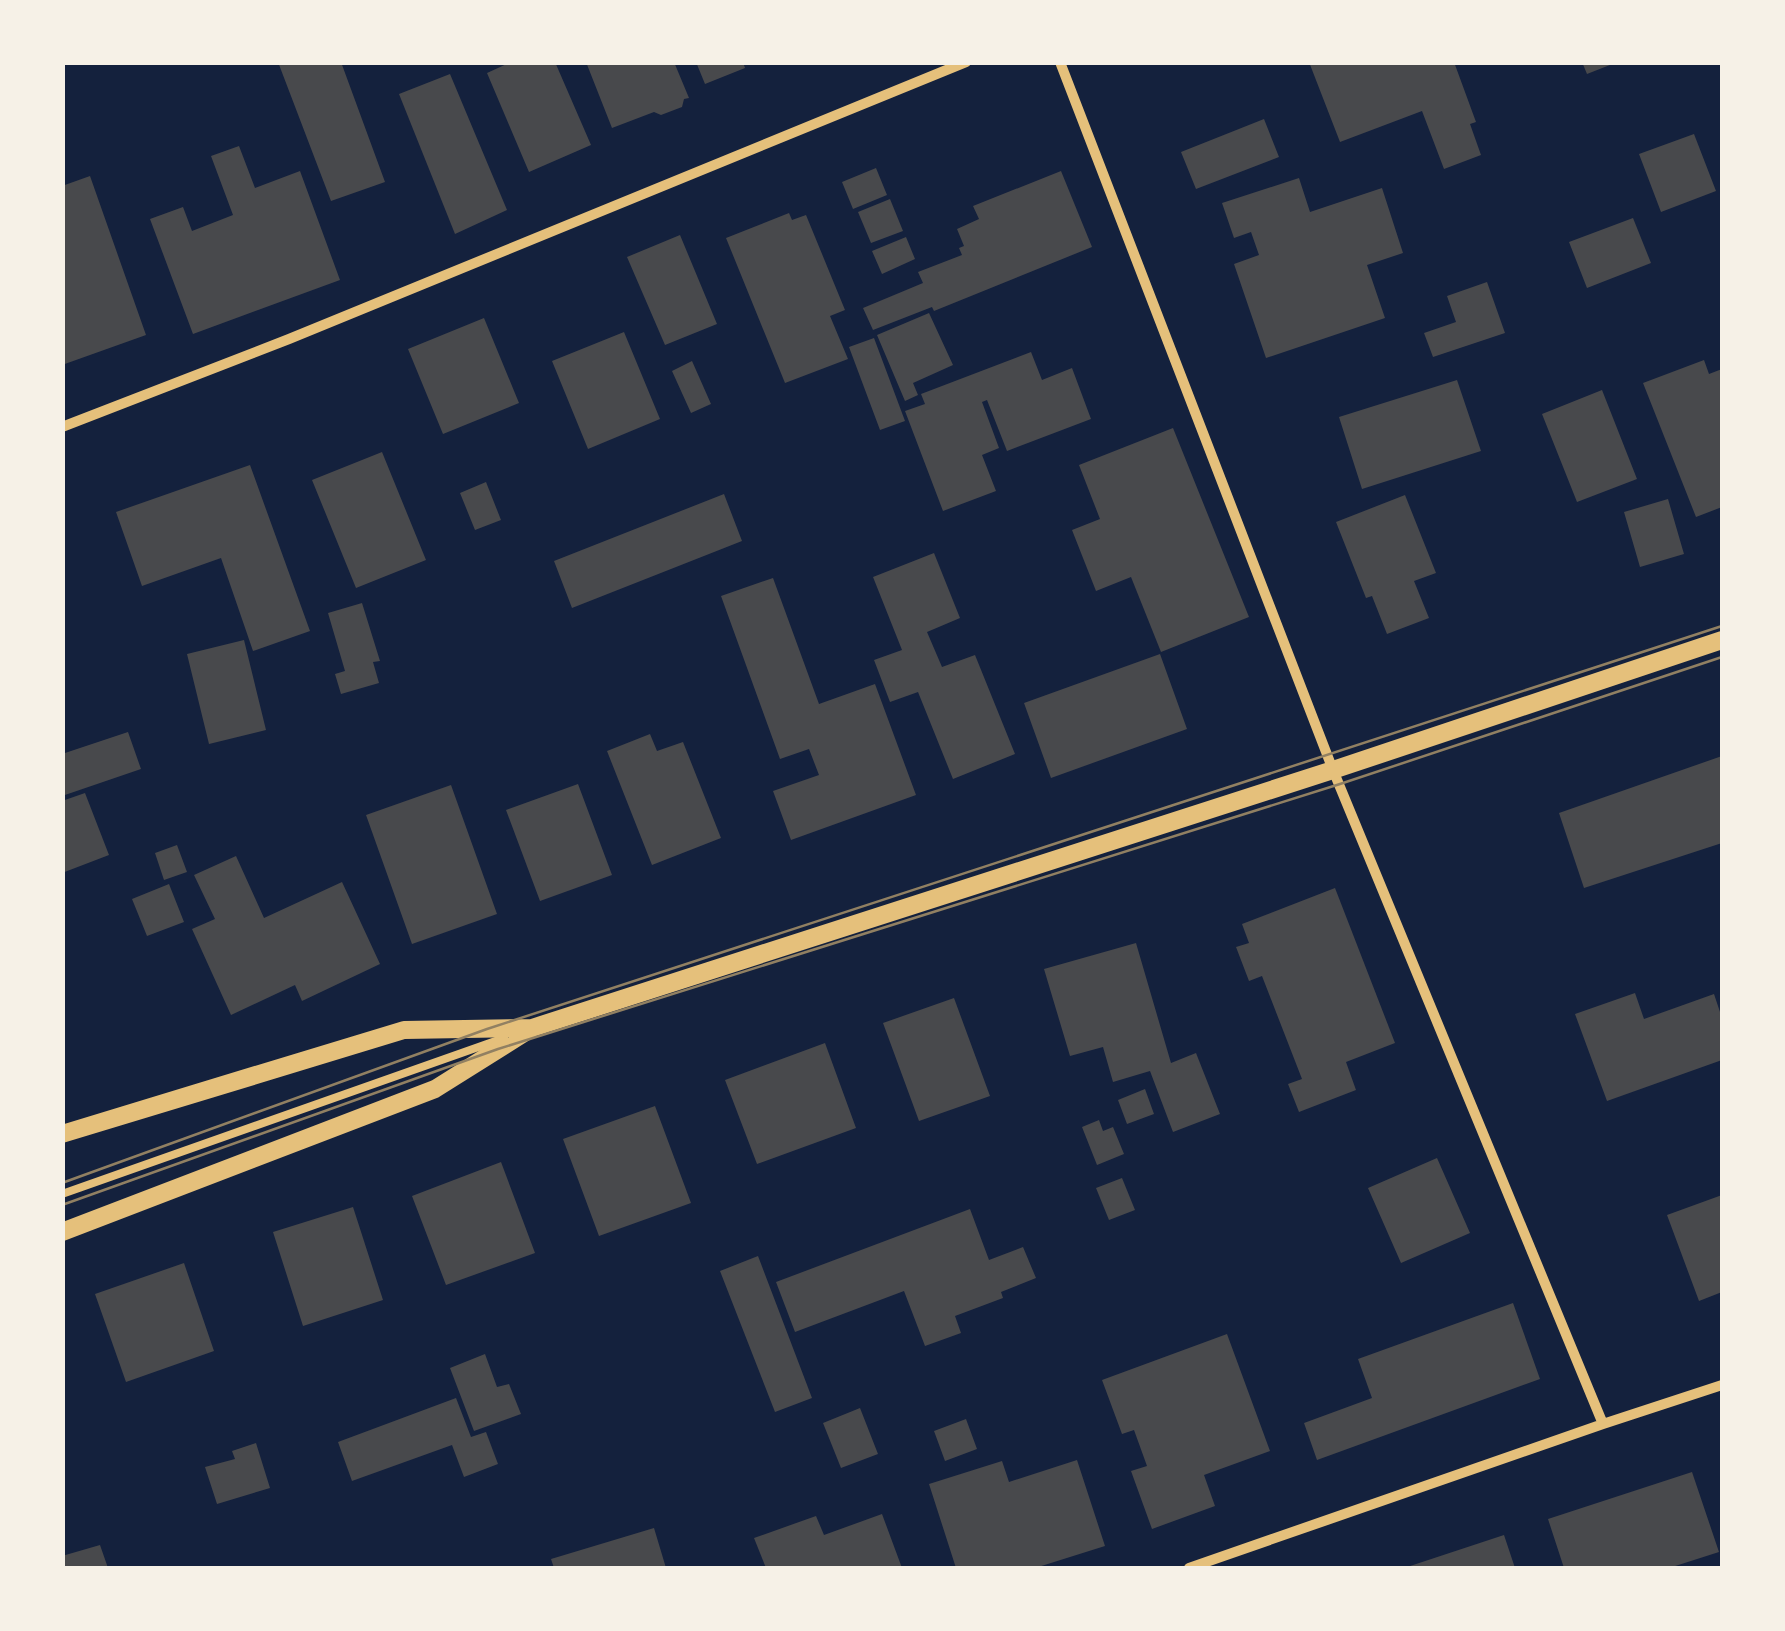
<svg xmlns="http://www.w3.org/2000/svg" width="1785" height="1631" font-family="Roboto,sans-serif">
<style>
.building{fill:#48494c}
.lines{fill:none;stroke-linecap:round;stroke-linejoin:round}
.service{stroke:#e5c07b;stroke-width:8}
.minor{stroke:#e5c07b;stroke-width:10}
.tertiary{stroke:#e5c07b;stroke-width:18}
.tram{stroke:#918062;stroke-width:2.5}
</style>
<rect width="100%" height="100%" fill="#14213d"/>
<path class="building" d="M 278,62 L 341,62 L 385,182 L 331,201 Z
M 511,62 L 555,62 L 591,145 L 529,172 L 487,73 Z
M 586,62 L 674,62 L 689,98 L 684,99 L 682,107 L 661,115 L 654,112 L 612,128 Z
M 696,62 L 743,62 L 745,68 L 705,84 Z
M 1309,62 L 1454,62 L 1476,122 L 1470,124 L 1481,155 L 1444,169 L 1422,111 L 1340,142 Z
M 1582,62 L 1615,62 L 1615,63 L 1587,74 Z
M 450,74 L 507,210 L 455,234 L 399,94 Z
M 1264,119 L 1279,157 L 1196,189 L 1181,152 Z
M 1694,134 L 1716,191 L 1661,212 L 1639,154 Z
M 239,146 L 255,188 L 300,171 L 340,280 L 193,334 L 150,219 L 183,207 L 192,231 L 233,215 L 211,156 Z
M 876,168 L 887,195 L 853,209 L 842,182 Z
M 1061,171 L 1092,247 L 934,311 L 932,307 L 873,330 L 863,308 L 923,283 L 918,272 L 962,255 L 959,248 L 964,246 L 957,229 L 979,219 L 973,206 Z
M 90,176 L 146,335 L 62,365 L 62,186 Z
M 1299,178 L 1310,212 L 1382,188 L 1403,253 L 1367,265 L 1385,318 L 1266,358 L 1234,264 L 1259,255 L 1251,232 L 1234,238 L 1222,203 Z
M 890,199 L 903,231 L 871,243 L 858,212 Z
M 789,213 L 792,220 L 806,215 L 845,310 L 830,316 L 848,359 L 785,383 L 726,238 Z
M 1633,218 L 1651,263 L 1587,288 L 1569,242 Z
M 680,235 L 717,324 L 665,345 L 627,257 Z
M 906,237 L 915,259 L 882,274 L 872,251 Z
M 1487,282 L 1505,333 L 1433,357 L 1424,333 L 1456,322 L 1447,296 Z
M 929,313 L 953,365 L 913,383 L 918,395 L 905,401 L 877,335 Z
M 484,318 L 519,403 L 443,434 L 408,349 Z
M 624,332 L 660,419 L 588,449 L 552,361 Z
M 874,338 L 905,421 L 880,430 L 849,347 Z
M 1031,352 L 1042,380 L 1072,368 L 1091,419 L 1007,451 L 987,400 L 982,402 L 999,448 L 982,455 L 996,491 L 943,511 L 905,411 L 925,404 L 921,394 Z
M 1704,360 L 1709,374 L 1722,369 L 1722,507 L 1696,517 L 1643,383 Z
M 692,361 L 711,404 L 691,413 L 672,371 Z
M 1457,380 L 1481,451 L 1362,489 L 1339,417 Z
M 1602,390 L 1637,479 L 1577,502 L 1542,414 Z
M 1173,428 L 1249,617 L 1161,652 L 1131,577 L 1096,591 L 1072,530 L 1100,519 L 1079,465 Z
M 382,452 L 426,560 L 356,588 L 312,480 Z
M 250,465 L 310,631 L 253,651 L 221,558 L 142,586 L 116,512 Z
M 486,482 L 501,520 L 475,530 L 460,493 Z
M 724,494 L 742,541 L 572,608 L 554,561 Z
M 1405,495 L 1436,573 L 1414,581 L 1429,618 L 1387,634 L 1372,596 L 1366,598 L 1336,522 Z
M 1668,499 L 1684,554 L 1640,567 L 1624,512 Z
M 934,553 L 960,618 L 927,632 L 942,667 L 975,655 L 1015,754 L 953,779 L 918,692 L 890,702 L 874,660 L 902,650 L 873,577 Z
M 773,578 L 819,704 L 875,684 L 916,795 L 791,840 L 773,791 L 819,775 L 809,749 L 780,759 L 721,596 Z
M 362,603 L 380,661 L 373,662 L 379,683 L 341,694 L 335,674 L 345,671 L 328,613 Z
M 244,640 L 266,730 L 209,744 L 187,654 Z
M 1160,654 L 1187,729 L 1051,778 L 1024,703 Z
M 128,732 L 141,769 L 62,796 L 62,754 Z
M 650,734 L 657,751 L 683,742 L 721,838 L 652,865 L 607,751 Z
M 1722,756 L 1722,843 L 1584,888 L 1559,813 Z
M 578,784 L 612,875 L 540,901 L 506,810 Z
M 451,785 L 497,914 L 412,944 L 366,815 Z
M 85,793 L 109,855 L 62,873 L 62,801 Z
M 177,845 L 187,872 L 164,880 L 155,853 Z
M 236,856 L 264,918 L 342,882 L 380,964 L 302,1001 L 295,985 L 231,1015 L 192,929 L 215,919 L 194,875 Z
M 169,884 L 184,922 L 147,936 L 132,899 Z
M 1335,888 L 1395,1043 L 1346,1062 L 1356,1090 L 1299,1112 L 1288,1084 L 1302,1079 L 1262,976 L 1249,981 L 1236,947 L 1249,943 L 1242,924 Z
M 1136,943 L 1171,1063 L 1196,1053 L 1220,1114 L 1173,1132 L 1150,1071 L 1113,1082 L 1103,1047 L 1070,1056 L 1044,969 Z
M 1635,993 L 1644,1019 L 1714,994 L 1722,1018 L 1722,1060 L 1607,1101 L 1575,1014 Z
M 954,998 L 990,1096 L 919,1121 L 883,1023 Z
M 825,1043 L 856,1128 L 757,1164 L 725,1080 Z
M 1145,1089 L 1154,1114 L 1127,1124 L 1118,1100 Z
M 655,1106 L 691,1203 L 599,1236 L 563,1139 Z
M 1099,1120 L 1103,1131 L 1113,1127 L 1124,1154 L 1097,1165 L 1082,1127 Z
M 1437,1158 L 1470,1233 L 1401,1263 L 1368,1188 Z
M 501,1162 L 535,1253 L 446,1285 L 412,1196 Z
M 1122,1178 L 1135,1210 L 1109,1220 L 1096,1188 Z
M 1722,1195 L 1722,1292 L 1699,1301 L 1667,1215 Z
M 353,1207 L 383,1300 L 303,1326 L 273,1232 Z
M 970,1209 L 989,1260 L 1023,1247 L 1036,1278 L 1001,1292 L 1003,1298 L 955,1316 L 961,1333 L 925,1346 L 904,1291 L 795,1332 L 776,1282 Z
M 758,1256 L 812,1398 L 775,1412 L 720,1271 Z
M 184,1263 L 214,1351 L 126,1382 L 95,1294 Z
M 1513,1303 L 1540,1379 L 1317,1460 L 1304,1423 L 1372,1398 L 1358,1359 Z
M 1227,1334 L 1270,1451 L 1204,1475 L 1215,1506 L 1152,1529 L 1131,1471 L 1147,1466 L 1134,1430 L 1122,1434 L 1102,1380 Z
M 485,1354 L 497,1387 L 509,1384 L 521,1414 L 474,1431 L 450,1368 Z
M 456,1398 L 471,1437 L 486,1432 L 498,1464 L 464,1477 L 452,1445 L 352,1481 L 338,1442 Z
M 860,1408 L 878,1454 L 841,1468 L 823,1423 Z
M 966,1419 L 977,1449 L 945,1461 L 934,1431 Z
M 256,1443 L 270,1488 L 217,1504 L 205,1467 L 235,1459 L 232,1451 Z
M 1077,1460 L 1105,1546 L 1035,1568 L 956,1568 L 929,1484 L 1002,1461 L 1009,1482 Z
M 1692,1472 L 1719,1552 L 1669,1568 L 1564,1568 L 1548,1519 Z
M 882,1514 L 902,1568 L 766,1568 L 754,1538 L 816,1516 L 824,1535 Z
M 654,1528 L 666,1568 L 554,1568 L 551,1559 Z
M 1504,1535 L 1515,1568 L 1404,1568 Z
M 100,1545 L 108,1568 L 62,1568 L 62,1556 Z"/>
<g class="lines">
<path class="service" d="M 62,1194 L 504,1038"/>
<path class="minor" d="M 1060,62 L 1333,770 L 1603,1424
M 62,427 L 289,339 L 966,62
M 1189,1568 L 1603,1424 L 1722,1385"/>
<path class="tertiary" d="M 62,1134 L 404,1030 L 531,1028
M 62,1232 L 435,1089 L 532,1028 L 1333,770 L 1722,640"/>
<path class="tram" d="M 62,1183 L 487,1029 L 1722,626
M 62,1205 L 498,1049 L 1340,784 L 1722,657"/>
</g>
<rect width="1785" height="1631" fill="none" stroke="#f6f1e7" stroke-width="130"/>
</svg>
